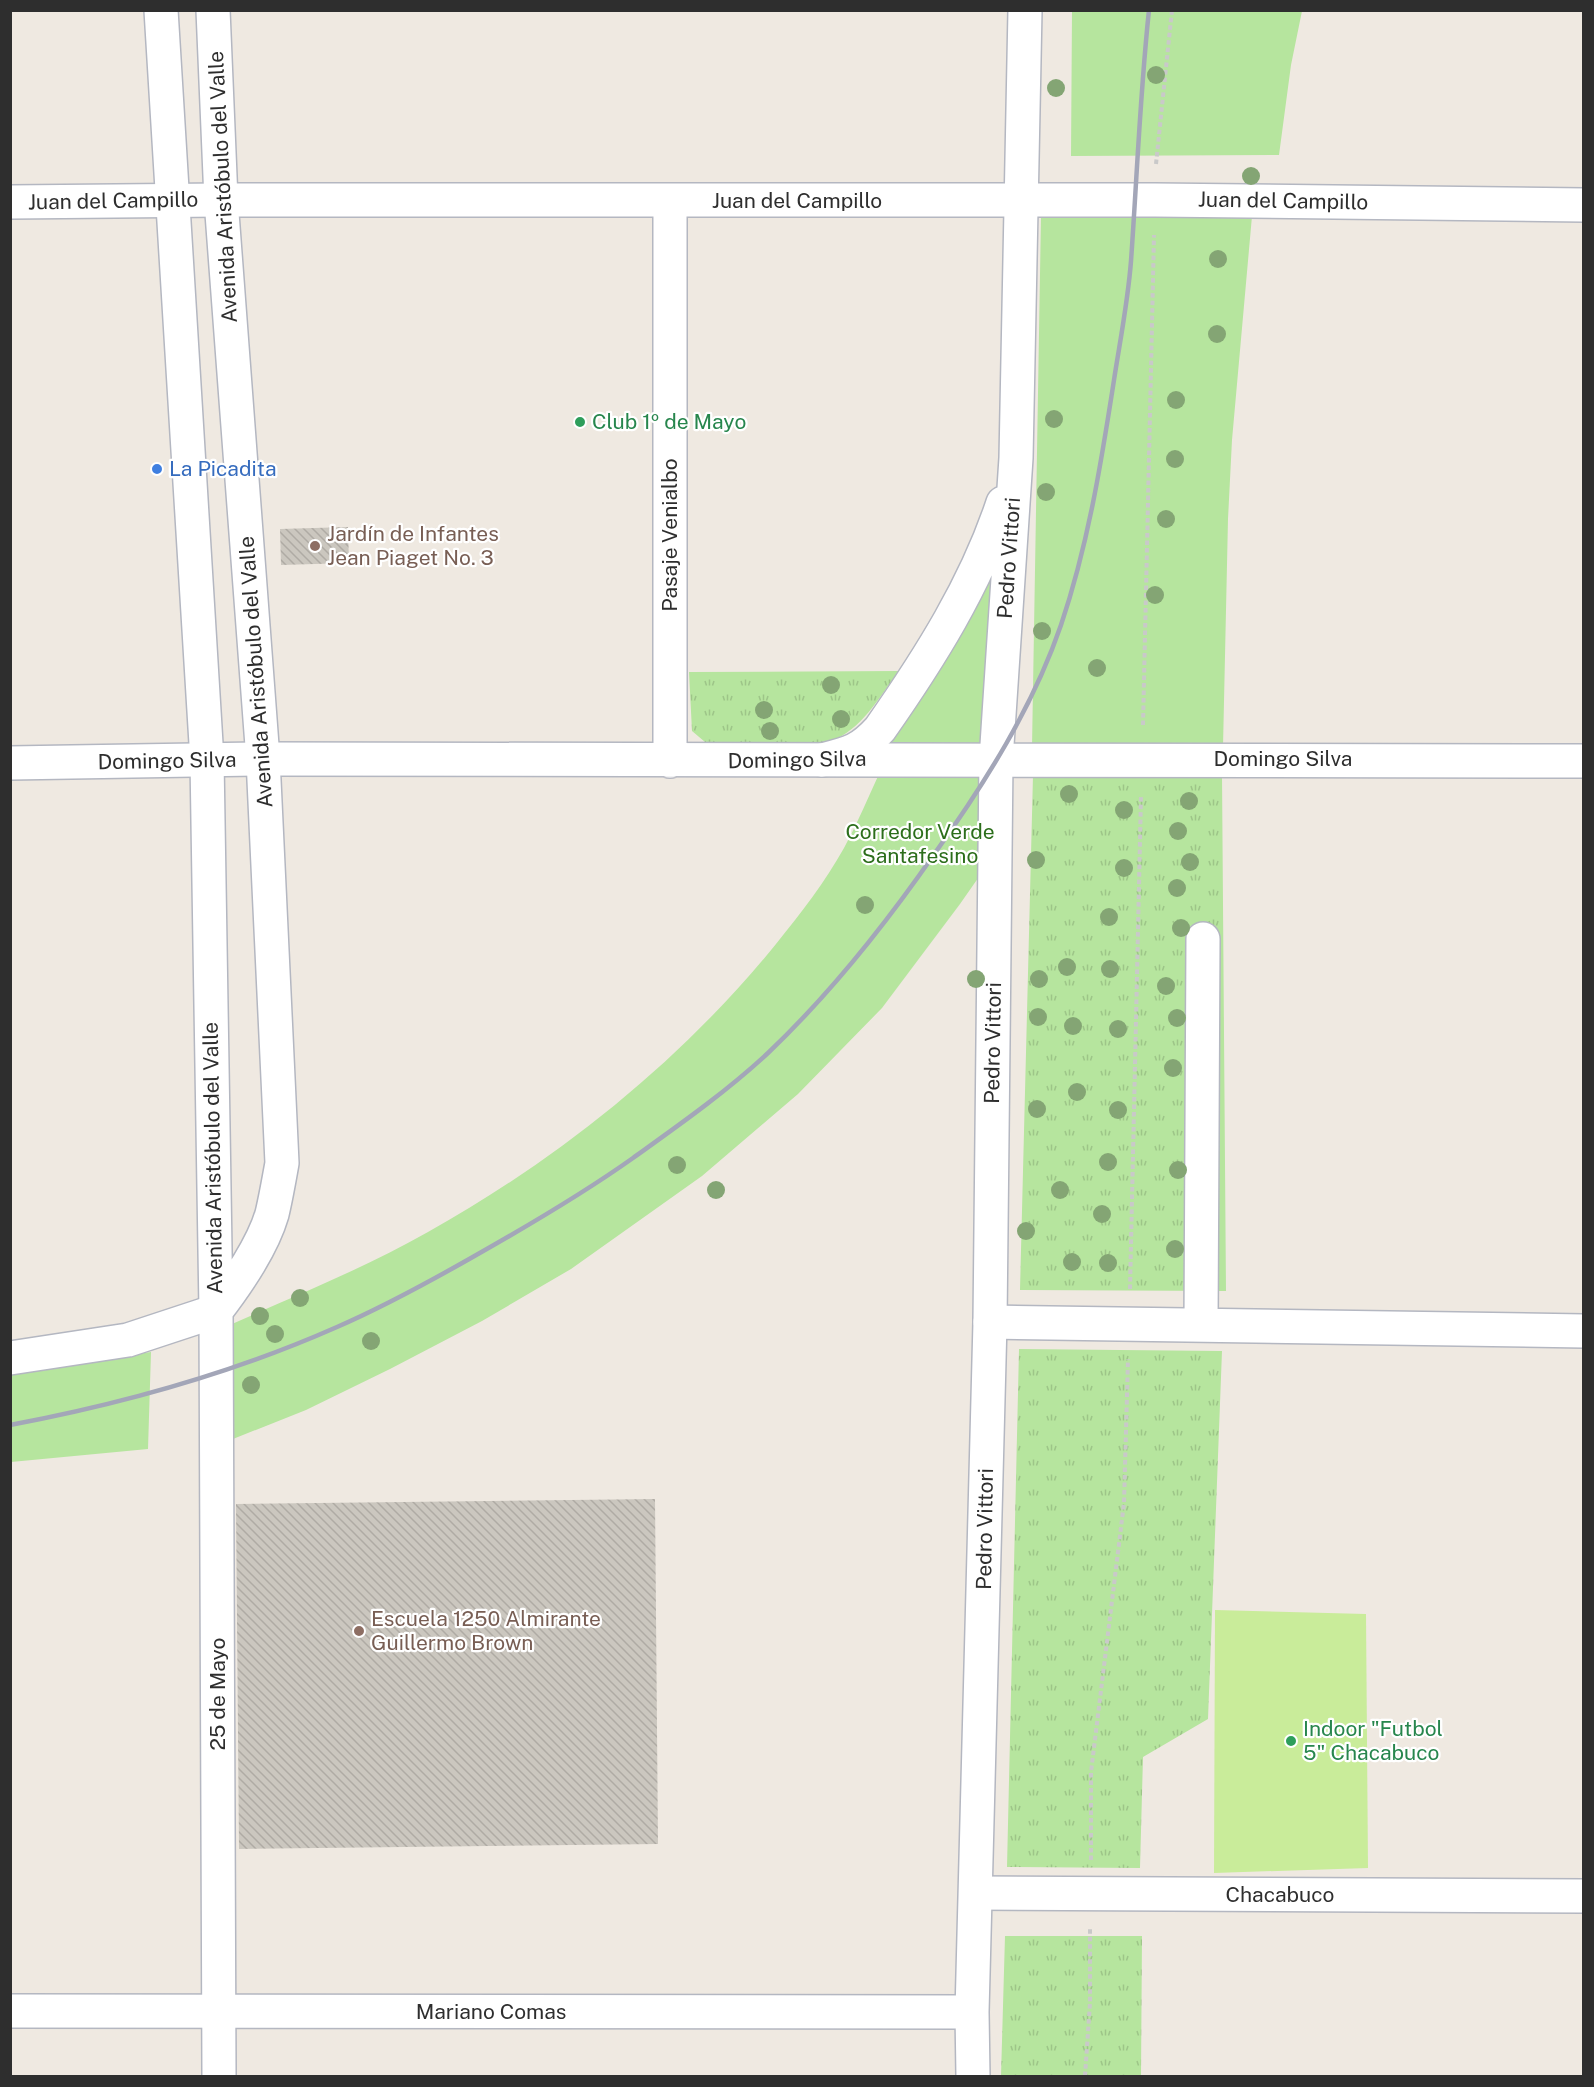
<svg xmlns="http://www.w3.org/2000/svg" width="1594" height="2087" font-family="'Public Sans',sans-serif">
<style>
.grass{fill:url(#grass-tufts)}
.park{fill:#b6e59e}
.pitch{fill:#c9ec9a}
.building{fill:url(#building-back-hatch)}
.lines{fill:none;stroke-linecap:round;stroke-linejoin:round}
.minor-casing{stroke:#b4b7c1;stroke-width:36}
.tertiary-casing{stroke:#b4b7c1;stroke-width:36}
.secondary-casing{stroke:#b4b7c1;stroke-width:36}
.path{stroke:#c9c9c9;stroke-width:4;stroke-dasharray:4.5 3;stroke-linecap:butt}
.minor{stroke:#fff;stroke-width:33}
.tertiary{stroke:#fff;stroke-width:33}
.secondary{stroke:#fff;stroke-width:33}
.rail{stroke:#a3a6b8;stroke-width:4.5}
.tree{fill:#84a574}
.leisure-dot{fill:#2e9e5b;stroke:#fff;stroke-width:2}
.shop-dot{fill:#3f7fe0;stroke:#fff;stroke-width:2}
.education-dot{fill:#8d6e63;stroke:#fff;stroke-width:2}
.labels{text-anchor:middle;stroke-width:4.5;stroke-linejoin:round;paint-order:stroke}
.street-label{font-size:21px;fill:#2e2e2e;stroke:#fff}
.leisure-label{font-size:21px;fill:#27864d;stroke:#fff;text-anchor:start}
.shop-label{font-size:21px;fill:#366cbe;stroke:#fff;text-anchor:start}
.education-label{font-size:21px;fill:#785e54;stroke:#fff;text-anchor:start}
.park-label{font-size:21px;fill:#2c6e1b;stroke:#fff}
</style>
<defs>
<pattern id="grass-tufts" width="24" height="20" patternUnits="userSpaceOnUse" patternTransform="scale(1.5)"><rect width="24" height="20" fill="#b6e59e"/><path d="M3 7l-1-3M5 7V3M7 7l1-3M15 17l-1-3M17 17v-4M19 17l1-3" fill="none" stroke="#9dc588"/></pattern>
<pattern id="building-back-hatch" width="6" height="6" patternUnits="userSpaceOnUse" patternTransform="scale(1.5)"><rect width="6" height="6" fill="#cbc7bf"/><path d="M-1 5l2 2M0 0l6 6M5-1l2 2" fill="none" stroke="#afaba4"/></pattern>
</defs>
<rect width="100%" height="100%" fill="#efe9e1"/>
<path class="grass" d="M 899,671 C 878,699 862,729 830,742 L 705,742 L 692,731 L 689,672 Z
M 1222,774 L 1226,1291 L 1020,1290 L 1033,775 Z
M 1019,1349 L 1222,1351 L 1208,1719 L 1143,1757 L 1140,1868 L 1007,1867 Z
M 1005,1936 L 1142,1936 L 1141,2076 L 1001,2076 Z"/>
<path class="park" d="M 1072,11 L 1302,11 L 1291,65 L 1279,155 L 1071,156 Z
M 1041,215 L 1252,216 L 1232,440 L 1228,519 L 1223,747 L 1032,748 Z
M 1003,544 L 999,749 L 884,749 Z
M 879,774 L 1000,774 L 997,851 L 960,904 L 882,1008 L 798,1094 L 702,1176 L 571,1269 L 482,1321 L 390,1369 L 306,1410 L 228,1441 L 223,1328 C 292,1297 363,1269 428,1232 C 560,1158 681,1061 776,944 C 801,913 825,882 844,848 C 857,824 868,798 879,774 Z
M 151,1352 L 148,1449 L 11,1462 L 10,1372 Z"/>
<path class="pitch" d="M 1215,1610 L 1366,1614 L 1368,1868 L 1214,1873 Z"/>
<path class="building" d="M 348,527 L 349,563 L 281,565 L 280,529 Z
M 655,1499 L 658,1844 L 239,1849 L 236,1504 Z"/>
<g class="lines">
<defs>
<path id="minor" d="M 1021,200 L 1155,200 L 1584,205
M 670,201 L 670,761
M 10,763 L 263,759 L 1584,761
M 990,1322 L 1584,1331
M 1201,1325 L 1203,939
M 10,1358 L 128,1340 L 216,1311
M 976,1893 L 1584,1896"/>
<path id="tertiary" d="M 10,202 L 221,200 L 1021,200
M 822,760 C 850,753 860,751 880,729 C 929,659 976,585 1003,503
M 10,2011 L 972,2012
M 973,2076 L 972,2012 L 990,1322 L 996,760 L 1016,458 L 1025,10"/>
<path id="secondary" d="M 161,10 L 207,760 L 216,1311 L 219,2076
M 213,10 L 221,200 L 263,759 L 282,1163 C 279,1180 276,1197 272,1214 C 263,1245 236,1285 216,1311"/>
</defs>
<use href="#minor" class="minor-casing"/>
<use href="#tertiary" class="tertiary-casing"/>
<use href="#secondary" class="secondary-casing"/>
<path class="path" d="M 1156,164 L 1172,10
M 1143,725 L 1154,235
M 1130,1289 L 1141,796
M 1091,1860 L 1091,1772 L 1124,1503 L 1128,1359
M 1085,2076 L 1090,2003 L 1090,1927"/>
<use href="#minor" class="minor"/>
<use href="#tertiary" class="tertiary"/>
<use href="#secondary" class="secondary"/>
<path class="rail" d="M 10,1425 C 122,1404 233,1373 337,1327 C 383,1307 427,1283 471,1258 C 526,1227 581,1195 633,1158 C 679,1125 726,1092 768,1053 C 831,993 885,925 935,853 C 985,783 1033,707 1061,625 C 1088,545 1101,464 1114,380 C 1120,341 1128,301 1131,261 C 1137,177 1140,94 1149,10"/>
</g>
<g class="tree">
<circle cx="1156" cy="75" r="9"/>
<circle cx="1056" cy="88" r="9"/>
<circle cx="1251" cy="176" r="9"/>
<circle cx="1218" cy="259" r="9"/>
<circle cx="1217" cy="334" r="9"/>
<circle cx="1176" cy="400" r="9"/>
<circle cx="1054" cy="419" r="9"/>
<circle cx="1175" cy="459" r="9"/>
<circle cx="1046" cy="492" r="9"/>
<circle cx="1166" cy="519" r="9"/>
<circle cx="1155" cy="595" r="9"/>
<circle cx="1042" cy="631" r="9"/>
<circle cx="1097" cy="668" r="9"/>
<circle cx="831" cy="685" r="9"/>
<circle cx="764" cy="710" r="9"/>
<circle cx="841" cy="719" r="9"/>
<circle cx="770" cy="731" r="9"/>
<circle cx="1069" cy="794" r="9"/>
<circle cx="1189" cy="801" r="9"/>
<circle cx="1124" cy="810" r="9"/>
<circle cx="1178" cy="831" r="9"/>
<circle cx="1036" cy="860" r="9"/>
<circle cx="1190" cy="862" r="9"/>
<circle cx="1124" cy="868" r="9"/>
<circle cx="1177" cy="888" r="9"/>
<circle cx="865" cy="905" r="9"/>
<circle cx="1109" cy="917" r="9"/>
<circle cx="1181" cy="928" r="9"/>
<circle cx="1067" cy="967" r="9"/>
<circle cx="1110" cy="969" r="9"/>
<circle cx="976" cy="979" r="9"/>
<circle cx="1039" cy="979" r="9"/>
<circle cx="1166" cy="986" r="9"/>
<circle cx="1038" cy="1017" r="9"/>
<circle cx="1177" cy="1018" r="9"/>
<circle cx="1073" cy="1026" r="9"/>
<circle cx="1118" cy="1029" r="9"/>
<circle cx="1173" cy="1068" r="9"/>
<circle cx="1077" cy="1092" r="9"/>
<circle cx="1037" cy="1109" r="9"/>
<circle cx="1118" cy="1110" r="9"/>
<circle cx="1108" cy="1162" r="9"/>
<circle cx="677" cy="1165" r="9"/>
<circle cx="1178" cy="1170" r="9"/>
<circle cx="716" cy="1190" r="9"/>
<circle cx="1060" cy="1190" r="9"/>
<circle cx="1102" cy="1214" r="9"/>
<circle cx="1026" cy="1231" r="9"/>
<circle cx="1175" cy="1249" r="9"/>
<circle cx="1072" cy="1262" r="9"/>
<circle cx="1108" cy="1263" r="9"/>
<circle cx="300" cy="1298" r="9"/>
<circle cx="260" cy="1316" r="9"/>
<circle cx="275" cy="1334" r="9"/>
<circle cx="371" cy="1341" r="9"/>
<circle cx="251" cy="1385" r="9"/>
</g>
<g class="leisure-dot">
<circle cx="580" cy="422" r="6"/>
<circle cx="1291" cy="1741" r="6"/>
</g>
<circle class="shop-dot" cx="157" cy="469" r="6"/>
<g class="education-dot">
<circle cx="315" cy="546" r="6"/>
<circle cx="359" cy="1631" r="6"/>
</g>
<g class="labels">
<g class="street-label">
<text transform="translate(223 187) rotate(-93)" y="7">Avenida Aristóbulo del Valle</text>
<text transform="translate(113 201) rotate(-1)" y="7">Juan del Campillo</text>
<text x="797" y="208">Juan del Campillo</text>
<text transform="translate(1283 201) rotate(1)" y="7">Juan del Campillo</text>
<text transform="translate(670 535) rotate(-90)" y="7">Pasaje Venialbo</text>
<text transform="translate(1009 558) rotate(-86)" y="7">Pedro Vittori</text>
<text transform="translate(256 672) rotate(-94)" y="7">Avenida Aristóbulo del Valle</text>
<text x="1283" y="766">Domingo Silva</text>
<text transform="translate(797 760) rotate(-1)" y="7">Domingo Silva</text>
<text transform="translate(167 761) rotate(-1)" y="7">Domingo Silva</text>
<text transform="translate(993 1043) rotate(-89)" y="7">Pedro Vittori</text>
<text transform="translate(213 1158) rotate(-91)" y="7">Avenida Aristóbulo del Valle</text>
<text transform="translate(985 1529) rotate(-89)" y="7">Pedro Vittori</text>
<text transform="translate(218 1694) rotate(-90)" y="7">25 de Mayo</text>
<text x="1280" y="1902">Chacabuco</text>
<text x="491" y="2019">Mariano Comas</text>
</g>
<g class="leisure-label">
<text x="592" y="429">Club 1º de Mayo</text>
<text x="1303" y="1736">Indoor "Futbol<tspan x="1303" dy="24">5" Chacabuco</tspan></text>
</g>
<g class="shop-label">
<text x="169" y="476">La Picadita</text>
</g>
<g class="education-label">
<text x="327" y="541">Jardín de Infantes<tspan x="327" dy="24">Jean Piaget No. 3</tspan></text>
<text x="371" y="1626">Escuela 1250 Almirante<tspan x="371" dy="24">Guillermo Brown</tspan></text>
</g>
<g class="park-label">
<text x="920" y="839">Corredor Verde<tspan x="920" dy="24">Santafesino</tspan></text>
</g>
</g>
<rect width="1594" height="2087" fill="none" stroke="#2e2e2e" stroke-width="24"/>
</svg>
